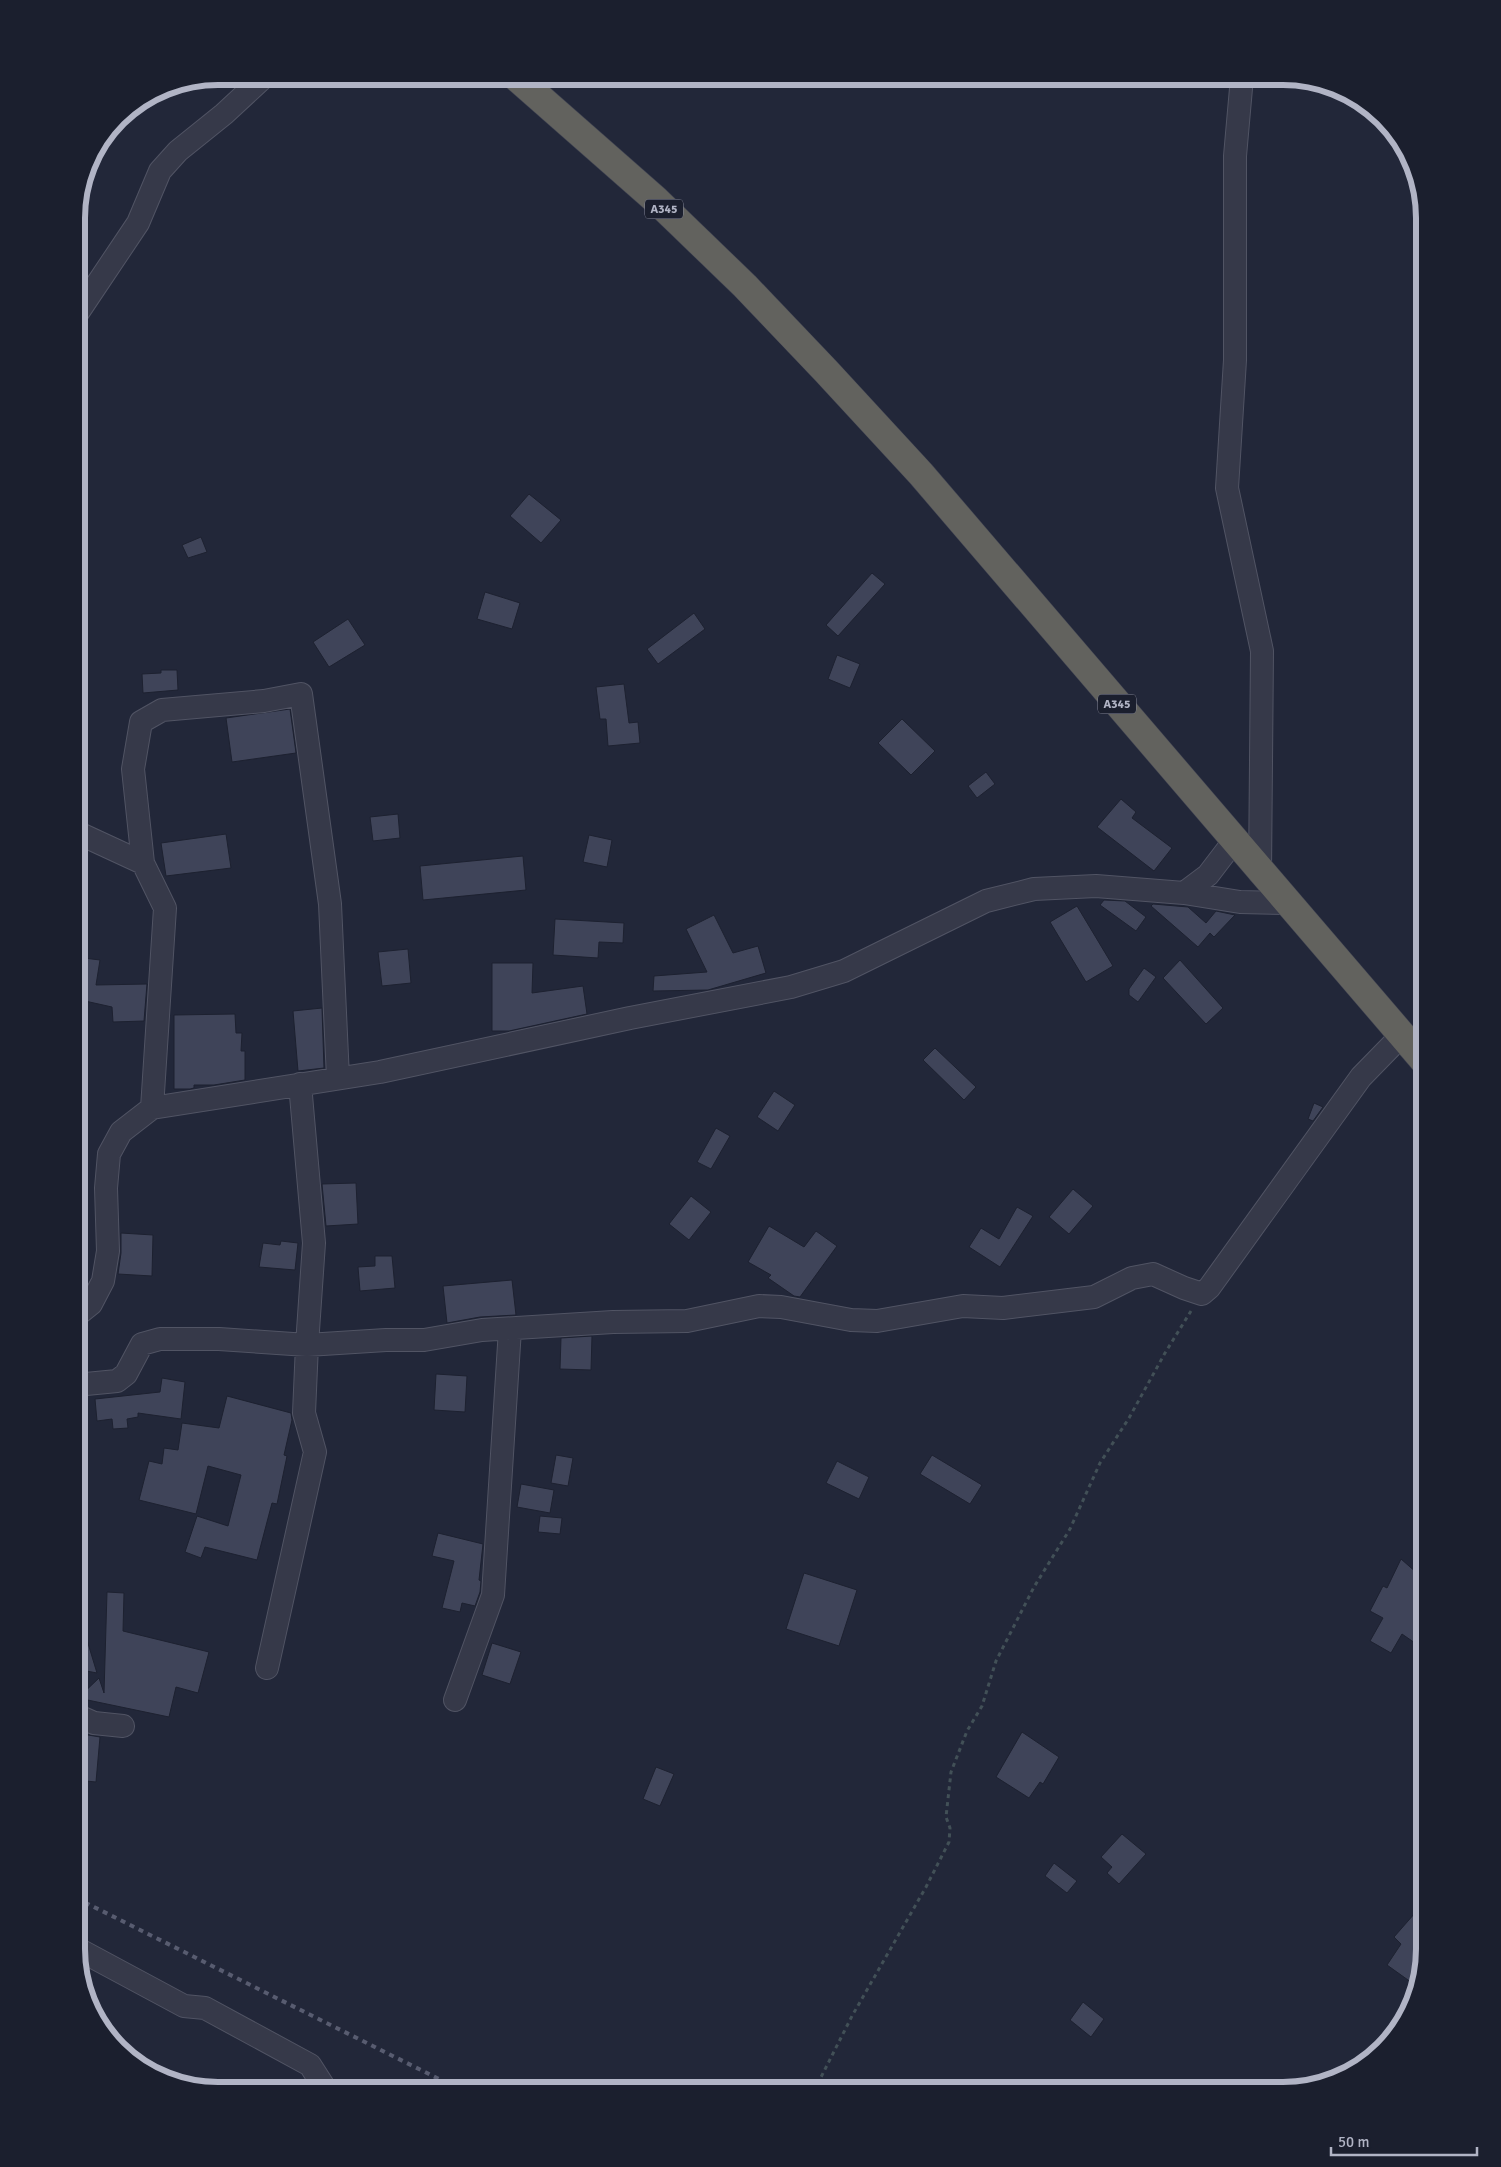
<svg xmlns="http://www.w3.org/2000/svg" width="1501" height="2167" font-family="Signika,sans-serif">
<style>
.building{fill:#3f4459;stroke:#1d2130}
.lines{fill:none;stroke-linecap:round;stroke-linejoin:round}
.minor-casing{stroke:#515464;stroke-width:24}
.trunk-casing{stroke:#3e4151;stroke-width:29}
.path{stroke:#425057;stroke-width:3;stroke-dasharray:4 4;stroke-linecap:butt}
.minor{stroke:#363949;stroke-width:22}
.trunk{stroke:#62625e;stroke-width:28}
.rail{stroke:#585c70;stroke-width:4;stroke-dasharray:5 5;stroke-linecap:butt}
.labels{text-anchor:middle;stroke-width:4;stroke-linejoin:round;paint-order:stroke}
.shield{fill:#1b1f2e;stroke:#848798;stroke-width:1}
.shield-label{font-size:12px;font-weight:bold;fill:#b1b4c5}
.rim{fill:none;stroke:#b1b4c5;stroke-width:6}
</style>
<rect width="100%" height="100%" fill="#222739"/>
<path class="building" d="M 529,494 L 561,520 L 541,543 L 510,516 Z
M 201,537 L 207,552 L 188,558 L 182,545 Z
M 872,573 L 885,584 L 838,636 L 826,625 Z
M 485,592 L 520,603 L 512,629 L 477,619 Z
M 694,613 L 705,629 L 658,664 L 647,649 Z
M 348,619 L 365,645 L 329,667 L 313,642 Z
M 837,655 L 860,664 L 850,688 L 828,679 Z
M 161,670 L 177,670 L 178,690 L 143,693 L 142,674 L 161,673 Z
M 624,684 L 629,723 L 638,722 L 640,743 L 608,746 L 606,719 L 600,719 L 596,687 Z
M 290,709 L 296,753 L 232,762 L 226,718 Z
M 902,719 L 935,751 L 911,775 L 878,743 Z
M 986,772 L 995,784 L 977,798 L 968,786 Z
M 1121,799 L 1136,812 L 1132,818 L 1172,848 L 1154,871 L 1097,827 Z
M 398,814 L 400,838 L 373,841 L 370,817 Z
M 226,834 L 231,868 L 166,876 L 161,843 Z
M 589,835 L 612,840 L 607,867 L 583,862 Z
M 523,856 L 526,890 L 423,900 L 420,866 Z
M 1104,900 L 1125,901 L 1146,917 L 1136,931 L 1100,905 Z
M 1153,904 L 1188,907 L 1206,923 L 1216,911 L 1235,915 L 1214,937 L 1210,933 L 1198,947 L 1151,906 Z
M 1077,906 L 1113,966 L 1086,982 L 1050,922 Z
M 714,915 L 733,953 L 758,946 L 766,973 L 708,990 L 653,991 L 654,976 L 707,972 L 686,929 Z
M 555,919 L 624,923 L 623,943 L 599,942 L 598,958 L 553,955 Z
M 408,949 L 411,983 L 382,986 L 378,952 Z
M 76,957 L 100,960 L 96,985 L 147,984 L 144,1021 L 113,1022 L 112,1007 L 76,999 Z
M 1180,960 L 1223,1008 L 1206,1024 L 1163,978 Z
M 492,963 L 533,963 L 532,993 L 583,986 L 587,1014 L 509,1031 L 492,1031 Z
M 1144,968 L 1156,977 L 1138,1002 L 1129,995 L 1129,989 Z
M 322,1008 L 324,1068 L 298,1071 L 293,1011 Z
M 235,1014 L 236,1033 L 242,1033 L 241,1051 L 245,1051 L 245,1080 L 214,1085 L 194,1085 L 194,1088 L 190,1089 L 174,1089 L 174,1015 Z
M 935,1048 L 976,1087 L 964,1100 L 923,1060 Z
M 774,1091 L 795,1105 L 778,1131 L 757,1117 Z
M 1314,1103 L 1323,1107 L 1313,1121 L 1308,1119 Z
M 716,1128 L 730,1136 L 711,1169 L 697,1162 Z
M 356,1183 L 358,1224 L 326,1226 L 322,1184 Z
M 1073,1189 L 1093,1206 L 1069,1234 L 1049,1217 Z
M 691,1196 L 711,1212 L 689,1240 L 669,1224 Z
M 1017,1207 L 1033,1216 L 1000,1267 L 969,1247 L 981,1228 L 999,1239 Z
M 769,1226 L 804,1247 L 816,1231 L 837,1246 L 800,1297 L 794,1296 L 768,1278 L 771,1275 L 748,1262 Z
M 121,1233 L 153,1235 L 152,1276 L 118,1274 L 121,1253 Z
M 281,1241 L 298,1243 L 295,1270 L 259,1267 L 263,1243 L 280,1245 Z
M 375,1256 L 392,1256 L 395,1288 L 360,1291 L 358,1267 L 375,1266 Z
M 512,1280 L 516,1315 L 480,1317 L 447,1323 L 443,1286 Z
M 592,1336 L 591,1370 L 560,1369 L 561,1338 Z
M 436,1374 L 467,1376 L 465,1412 L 434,1410 Z
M 162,1378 L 185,1382 L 181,1419 L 138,1413 L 138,1417 L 127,1419 L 128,1428 L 113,1429 L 112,1419 L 97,1421 L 95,1399 L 160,1392 Z
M 227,1396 L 291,1413 L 292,1420 L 284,1455 L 287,1456 L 277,1504 L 272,1503 L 257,1560 L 205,1547 L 201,1558 L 185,1552 L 197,1516 L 228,1526 L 241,1475 L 208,1466 L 196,1514 L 139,1500 L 149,1461 L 162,1464 L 164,1448 L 178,1450 L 182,1423 L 219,1428 Z
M 556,1455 L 573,1458 L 568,1486 L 551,1483 Z
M 932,1455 L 982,1485 L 970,1504 L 920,1474 Z
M 837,1461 L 869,1477 L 859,1499 L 826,1483 Z
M 521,1484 L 554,1490 L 550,1513 L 517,1507 Z
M 540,1516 L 562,1518 L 560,1534 L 538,1532 Z
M 438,1533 L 483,1544 L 479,1580 L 481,1581 L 480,1592 L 475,1606 L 462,1603 L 460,1612 L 442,1608 L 454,1561 L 432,1556 Z
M 1401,1559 L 1425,1580 L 1425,1599 L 1417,1614 L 1425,1620 L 1425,1650 L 1402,1634 L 1391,1653 L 1370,1641 L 1383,1618 L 1370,1611 L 1383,1586 L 1387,1588 Z
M 804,1573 L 857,1590 L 839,1646 L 786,1629 Z
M 107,1592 L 124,1593 L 123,1631 L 209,1652 L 198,1693 L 176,1687 L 169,1717 L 78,1698 L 99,1678 L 104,1693 Z
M 76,1617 L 80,1617 L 97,1673 L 76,1669 Z
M 492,1643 L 521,1652 L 510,1684 L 482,1675 Z
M 1022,1732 L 1059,1757 L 1043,1784 L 1040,1782 L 1029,1798 L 996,1777 Z
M 76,1733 L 100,1737 L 96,1782 L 76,1780 Z
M 656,1767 L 674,1774 L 660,1806 L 643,1799 Z
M 1122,1834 L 1146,1854 L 1119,1884 L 1107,1873 L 1112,1867 L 1101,1857 Z
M 1054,1863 L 1077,1881 L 1067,1893 L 1045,1876 Z
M 1415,1913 L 1425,1922 L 1425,1949 L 1415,1985 L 1387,1965 L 1401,1944 L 1394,1937 Z
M 1083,2002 L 1104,2019 L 1091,2037 L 1070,2020 Z"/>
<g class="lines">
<defs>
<path id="minor" d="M 1242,77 L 1235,156 L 1235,360 L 1227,488 L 1262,651 L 1260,873
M 77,314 L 138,223 L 160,171 L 178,151 L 224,114 L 265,76
M 76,832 L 143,863
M 1184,893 L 1208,875 L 1234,841
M 152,1108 L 165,908 L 143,863 L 133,769 L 141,722 L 162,710 L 264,701 L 301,694 L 330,904 L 338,1078
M 76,1316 L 91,1304 L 103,1281 L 108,1251 L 106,1188 L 109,1154 L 121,1132 L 152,1108 L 380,1072 L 630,1018 L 791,987 L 844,971 L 986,901 L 1034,889 L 1096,886 L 1184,893 L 1240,902 L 1287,903
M 76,1382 L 86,1384 L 117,1381 L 126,1374 L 142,1344 L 160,1339 L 219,1339 L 307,1345 L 386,1340 L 424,1340 L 482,1330 L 613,1322 L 687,1321 L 759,1306 L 781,1307 L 851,1320 L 877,1321 L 963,1306 L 1003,1308 L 1094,1297 L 1132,1278 L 1153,1274 L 1184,1288 L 1202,1294 L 1209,1288 L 1361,1077 L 1402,1035
M 267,1668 L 315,1452 L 304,1413 L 307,1345 L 314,1243 L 300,1084
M 455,1700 L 493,1595 L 510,1329
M 76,1715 L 94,1723 L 123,1726
M 76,1948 L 184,2006 L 205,2008 L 310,2065 L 326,2090"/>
<path id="trunk" d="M 515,76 L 656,200 L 745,286 L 826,371 L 921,474 L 1425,1062"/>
</defs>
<use href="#minor" class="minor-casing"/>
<use href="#trunk" class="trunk-casing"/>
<path class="path" d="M 814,2091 L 852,2016 L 926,1887 L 949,1842 L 950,1828 L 946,1817 L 951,1772 L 967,1731 L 982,1706 L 996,1661 L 1034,1587 L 1070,1529 L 1100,1463 L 1129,1418 L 1165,1353 L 1191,1311"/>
<use href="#minor" class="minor"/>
<use href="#trunk" class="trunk"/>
<path class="rail" d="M 76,1898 L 463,2091"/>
</g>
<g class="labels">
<g class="shield">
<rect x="645" y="199.5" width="38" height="19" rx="4"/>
<rect x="1098" y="694.5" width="38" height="19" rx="4"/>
</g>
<g class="shield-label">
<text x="664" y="213">A345</text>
<text x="1117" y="708">A345</text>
</g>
</g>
<path d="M0 0H1501V2167H0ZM218 85H1283A133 133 0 0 1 1416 218V1949A133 133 0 0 1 1283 2082H218A133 133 0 0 1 85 1949V218A133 133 0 0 1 218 85Z" fill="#1b1f2e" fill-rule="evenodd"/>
<path class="rim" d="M218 85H1283A133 133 0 0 1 1416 218V1949A133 133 0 0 1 1283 2082H218A133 133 0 0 1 85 1949V218A133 133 0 0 1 218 85Z"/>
<path d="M1331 2147v8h146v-8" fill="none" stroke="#b1b4c5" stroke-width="2.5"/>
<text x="1338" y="2147" font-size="15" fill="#b1b4c5" stroke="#1b1f2e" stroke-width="4" paint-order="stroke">50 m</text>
</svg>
